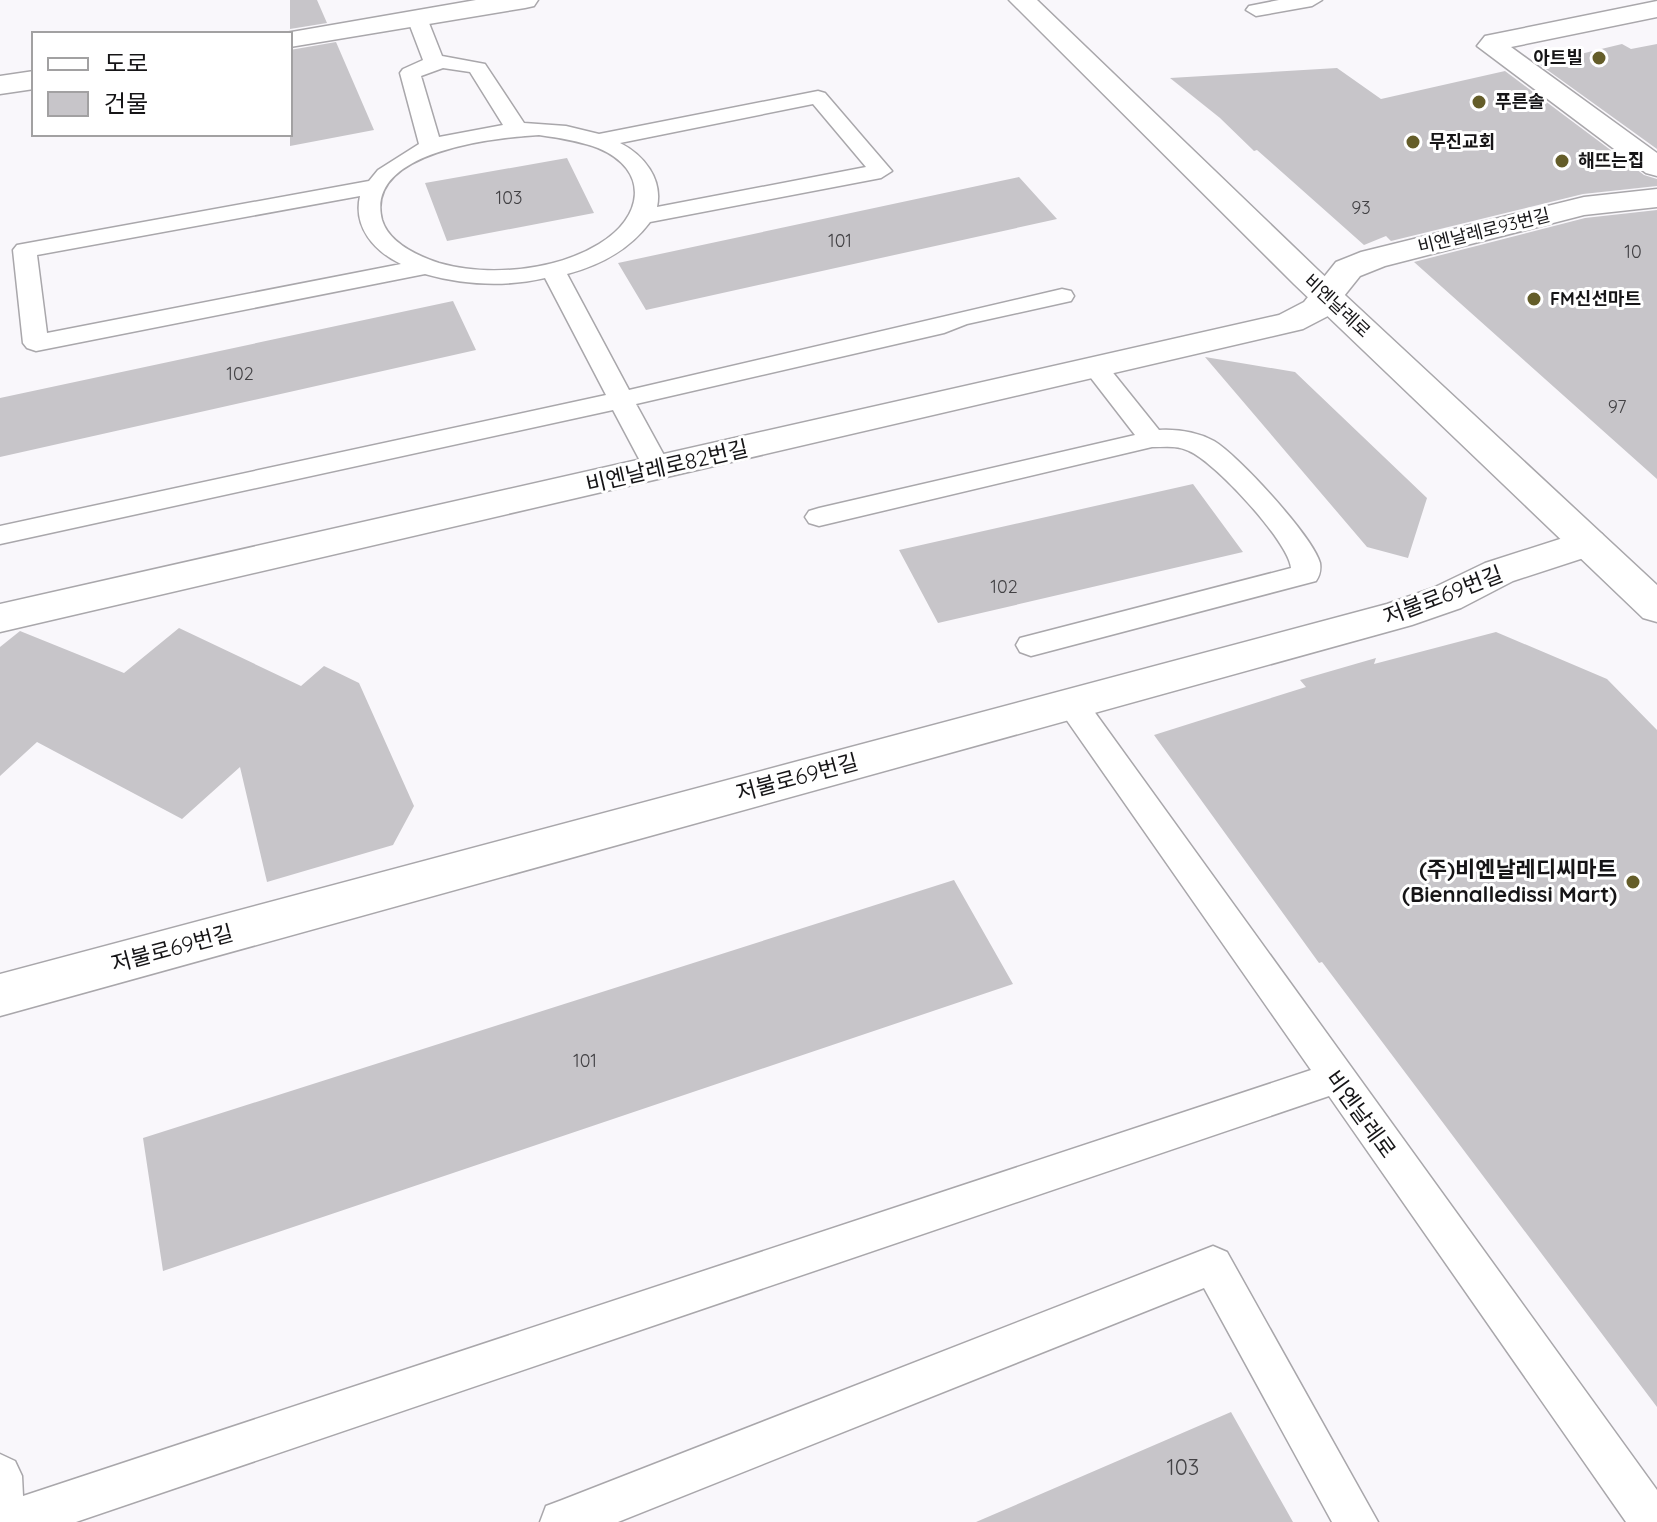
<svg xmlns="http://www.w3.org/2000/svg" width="1657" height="1522" font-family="Quicksand,'Noto Sans KR',sans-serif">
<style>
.building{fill:#c7c5c9}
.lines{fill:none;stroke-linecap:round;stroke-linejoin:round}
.lane-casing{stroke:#a9a7ab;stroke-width:3}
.street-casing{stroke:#a9a7ab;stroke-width:3}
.secondary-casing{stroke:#a9a7ab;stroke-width:3}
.lane{fill:#fff;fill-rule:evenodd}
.street{fill:#fff;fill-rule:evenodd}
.secondary{fill:#fff;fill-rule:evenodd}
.poi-dot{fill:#645d29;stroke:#fff;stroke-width:3}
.labels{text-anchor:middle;stroke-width:6;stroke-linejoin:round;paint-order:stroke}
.far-poi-label{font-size:18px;font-weight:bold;fill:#161517;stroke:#fff;text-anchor:start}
.number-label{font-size:18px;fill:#424144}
.far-street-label{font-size:18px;fill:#161517;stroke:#fff}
.street-label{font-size:22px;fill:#161517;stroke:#fff}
.poi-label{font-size:22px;font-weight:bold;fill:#161517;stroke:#fff;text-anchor:end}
.near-number-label{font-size:22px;fill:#424144}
</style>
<rect width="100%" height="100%" fill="#f9f7fb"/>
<path class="building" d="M 290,0 L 317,0 L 327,23 L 290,29 Z
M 336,42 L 374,130 L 290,146 L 290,50 Z
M 1622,44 L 1631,49 L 1657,44 L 1657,149 L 1539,64 Z
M 1337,68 L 1381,99 L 1505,71 L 1644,175 L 1657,179 L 1657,186 L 1583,194 L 1391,241 L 1386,236 L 1364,245 L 1257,150 L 1254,151 L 1220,118 L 1170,78 Z
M 567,158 L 594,213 L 447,241 L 425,183 Z
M 1019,177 L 1057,219 L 646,310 L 618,263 Z
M 1657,210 L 1657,479 L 1414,262 L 1585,218 Z
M 453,301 L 476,350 L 0,457 L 0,398 Z
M 1205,357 L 1295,372 L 1427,498 L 1408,558 L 1367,547 Z
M 1193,484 L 1243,552 L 938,623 L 899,550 Z
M 179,628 L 301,686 L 324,666 L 359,683 L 414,806 L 393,845 L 267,882 L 240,767 L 182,819 L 37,742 L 0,776 L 0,647 L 20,631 L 124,673 Z
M 1496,632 L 1607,679 L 1657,730 L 1657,1407 L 1322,962 L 1319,963 L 1154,735 L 1306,687 L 1300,680 L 1376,658 L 1374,664 Z
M 954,880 L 1013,984 L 163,1271 L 143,1138 Z
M 1231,1412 L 1293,1522 L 976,1522 Z"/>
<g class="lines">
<defs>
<path id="lane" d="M 1279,0 L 1322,0 L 1312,6 L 1256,16 L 1246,10 L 1249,6 Z
M 417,12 L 427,18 L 442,56 L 485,64 L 524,123 L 566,126 L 599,134 L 818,91 L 825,93 L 892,171 L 881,178 L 650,222 C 629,250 601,265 567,274 L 629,390 L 1062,289 L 1071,291 L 1074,296 L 1071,301 L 967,324 L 944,333 L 636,404 L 671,468 L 667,474 L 657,477 L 647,474 L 613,410 L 0,544 L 0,526 L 606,395 L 545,278 C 506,287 464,285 425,274 L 36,351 L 27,348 L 23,343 L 13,250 L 17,245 L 369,181 L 378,170 L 419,144 L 400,73 L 403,69 L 423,60 L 407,18 ZM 443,68 L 470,72 L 503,125 L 439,137 L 421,76 ZM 813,104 L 866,167 L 657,207 C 663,179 644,155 620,143 ZM 539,135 C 560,138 579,141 598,148 C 651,170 643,218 599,244 C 555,271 488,277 439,263 C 418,256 389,243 382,220 C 364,151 494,138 539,135 ZM 360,196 C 353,227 374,251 401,264 L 47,333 L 37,255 Z
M 1097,361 L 1106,364 L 1159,430 C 1178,429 1197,432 1214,441 C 1238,455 1313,537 1320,563 C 1321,570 1320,575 1316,581 L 1031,656 L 1020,652 L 1016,645 L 1020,638 L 1291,568 C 1289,542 1214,461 1189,451 C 1177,445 1165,447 1152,447 L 819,526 L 809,523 L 805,517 L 809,511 L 819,508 L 1135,435 L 1084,369 L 1088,364 Z
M 1072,693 L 1083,696 L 1657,1490 L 1657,1522 L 1626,1522 L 1329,1096 L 76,1522 L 0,1522 L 0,1454 L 15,1461 L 22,1476 L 23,1496 L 1311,1070 L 1061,712 L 1056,704 L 1061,696 Z
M 1213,1246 L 1227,1252 L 1378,1522 L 1332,1522 L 1204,1288 L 618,1522 L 540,1522 L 546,1506 L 562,1500 Z"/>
<path id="street" d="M 476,0 L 538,0 L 534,6 L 525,8 L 290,47 L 290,34 L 280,34 Z
M 1657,1 L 1657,17 L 1511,47 L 1657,153 L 1657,176 L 1646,173 L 1477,46 L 1485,36 Z
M 34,71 L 34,89 L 0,94 L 0,76 Z
M 1657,189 L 1657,207 L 1584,215 L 1385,266 L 1360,276 L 1328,316 L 1303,329 L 0,632 L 0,604 L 1279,315 L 1304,302 L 1336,262 L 1361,252 L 1584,197 Z
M 1588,530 L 1602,534 L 1608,543 L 1602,552 L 1513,581 L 1461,608 L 1412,625 L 0,1016 L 0,974 L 1387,604 L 1433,588 L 1485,563 Z"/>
<path id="secondary" d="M 1009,0 L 1037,0 L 1318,270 L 1657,585 L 1657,622 L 1643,618 L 1294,284 Z"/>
</defs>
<use href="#lane" class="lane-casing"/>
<use href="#street" class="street-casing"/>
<use href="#secondary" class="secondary-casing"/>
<use href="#lane" class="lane"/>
<use href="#street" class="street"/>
<use href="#secondary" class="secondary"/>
</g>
<g class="poi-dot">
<circle cx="1599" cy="58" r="8"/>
<circle cx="1479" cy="102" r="8"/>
<circle cx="1413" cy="142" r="8"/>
<circle cx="1562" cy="161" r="8"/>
<circle cx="1534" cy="299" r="8"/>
<circle cx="1633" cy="882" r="8"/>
</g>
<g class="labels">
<g class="far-poi-label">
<text x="1583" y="64" text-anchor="end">아트빌</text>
<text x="1495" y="108">푸른솔</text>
<text x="1429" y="148">무진교회</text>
<text x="1578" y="167">해뜨는집</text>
<text x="1550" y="305">FM신선마트</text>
</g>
<g class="number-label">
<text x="509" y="204">103</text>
<text x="1361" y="214">93</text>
<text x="840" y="247">101</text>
<text x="1633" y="258">10</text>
<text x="240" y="380">102</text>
<text x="1617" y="413">97</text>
<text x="1004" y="593">102</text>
<text x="585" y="1067">101</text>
</g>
<g class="far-street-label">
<text transform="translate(1484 231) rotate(-14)" y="6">비엔날레로93번길</text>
<text transform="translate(1337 306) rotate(43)" y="6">비엔날레로</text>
</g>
<g class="street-label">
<text transform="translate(667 466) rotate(-13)" y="8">비엔날레로82번길</text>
<text transform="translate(1443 595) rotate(-21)" y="8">저불로69번길</text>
<text transform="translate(797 777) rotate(-15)" y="8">저불로69번길</text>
<text transform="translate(172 948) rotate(-15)" y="8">저불로69번길</text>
<text transform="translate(1361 1114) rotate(54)" y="8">비엔날레로</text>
</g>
<g class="poi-label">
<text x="1617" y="877">(주)비엔날레디씨마트<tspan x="1617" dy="25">(Biennalledissi Mart)</tspan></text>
</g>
<g class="near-number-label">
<text x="1183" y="1475">103</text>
</g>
</g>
<rect x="32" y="32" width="260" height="104" fill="#ffffff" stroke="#a2a1a2" stroke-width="2"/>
<rect x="48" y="58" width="40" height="12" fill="#ffffff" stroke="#a2a1a2" stroke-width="2"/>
<text x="104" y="72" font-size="24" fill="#161517">도로</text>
<rect x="48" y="92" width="40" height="24" fill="#c7c5c9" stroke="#a2a1a2" stroke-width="2"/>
<text x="104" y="112" font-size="24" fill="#161517">건물</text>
</svg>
